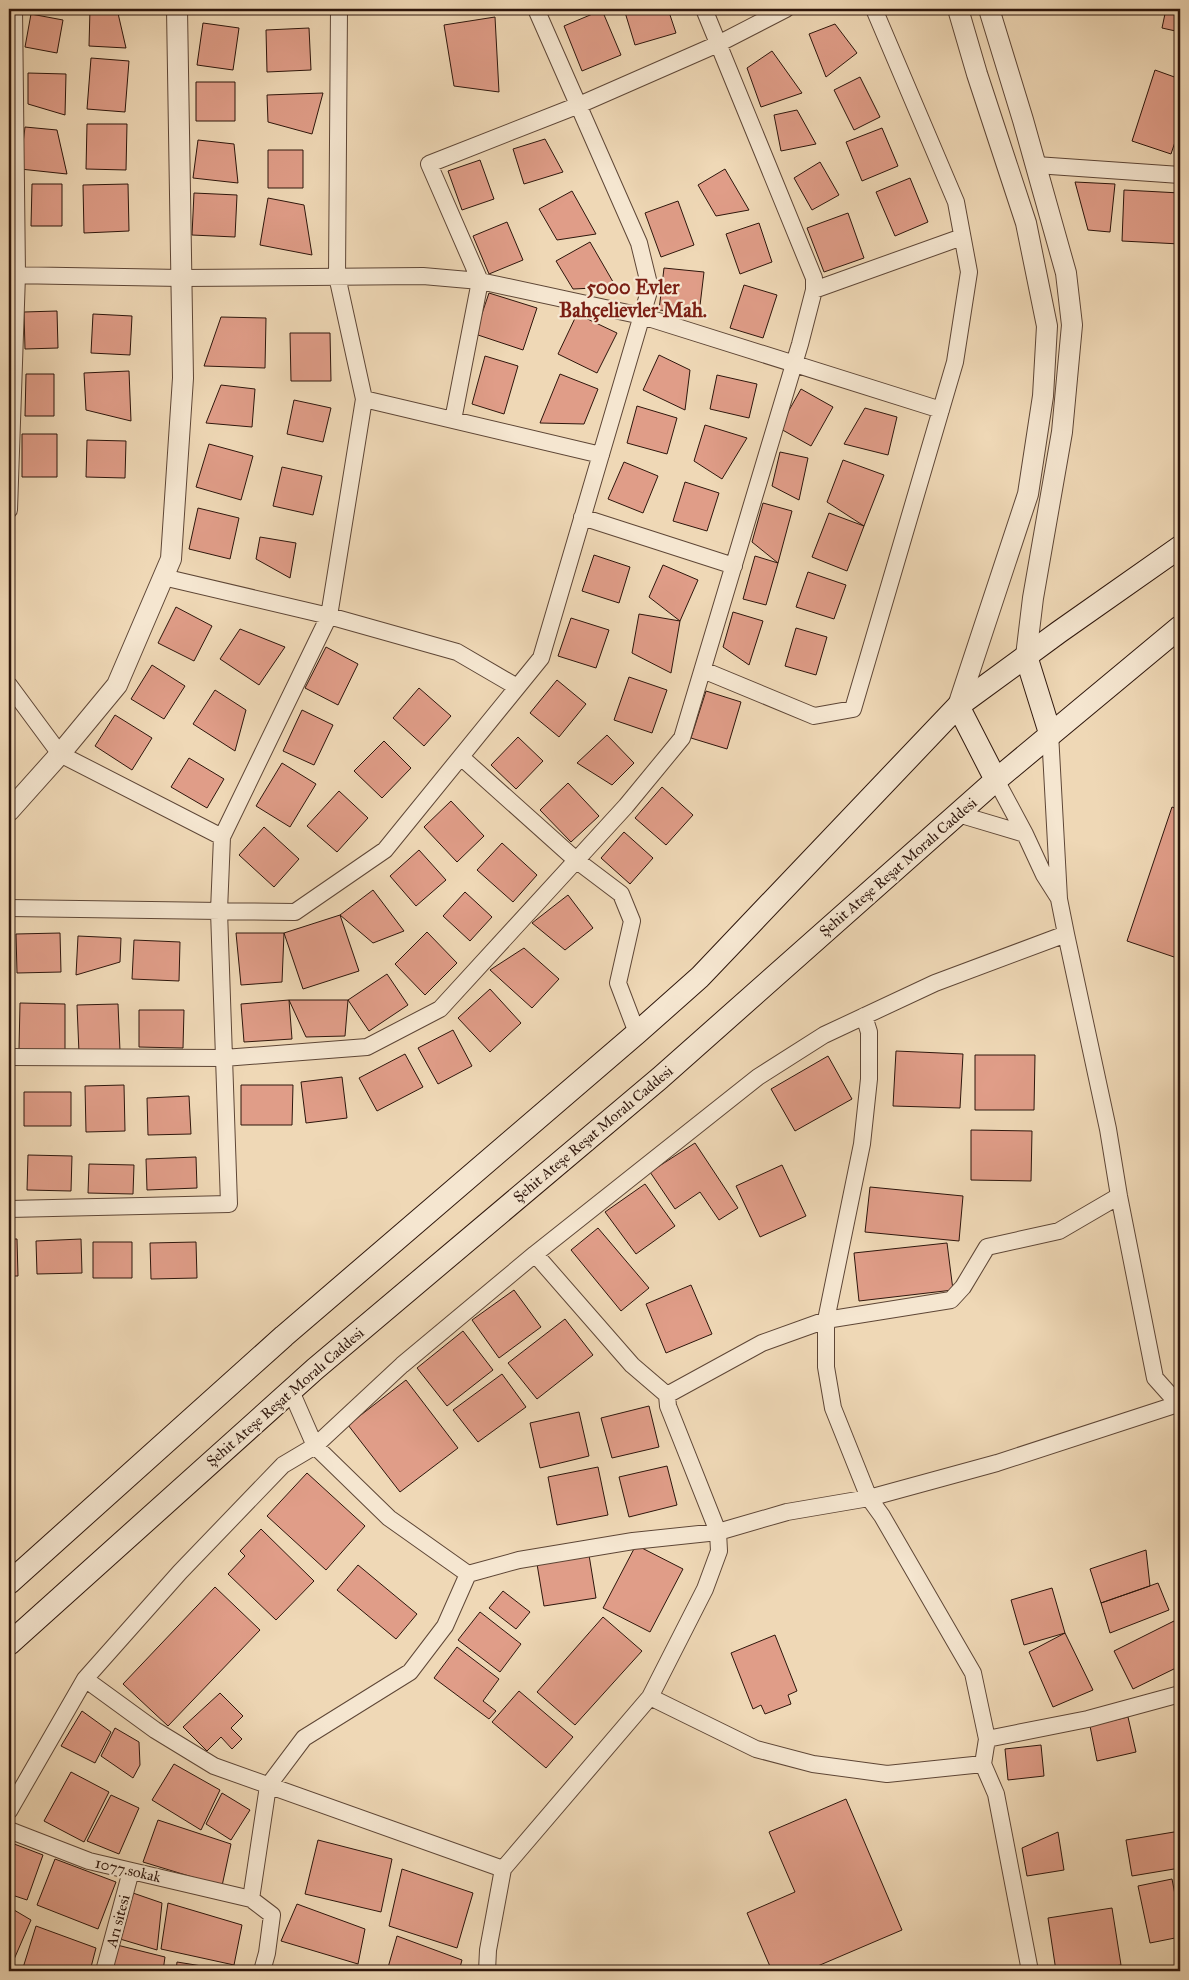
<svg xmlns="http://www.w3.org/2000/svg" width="1189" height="1980" font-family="'IM FELL Great Primer',serif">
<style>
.building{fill:#e09d88;stroke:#2e160c}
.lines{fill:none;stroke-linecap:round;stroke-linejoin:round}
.minor-casing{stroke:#5e4636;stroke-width:18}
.tertiary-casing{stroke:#5e4636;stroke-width:22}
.secondary-casing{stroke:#2e160c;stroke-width:24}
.minor{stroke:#f5e6d0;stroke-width:16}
.tertiary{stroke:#f5e6d0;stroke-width:20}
.secondary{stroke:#f5e6d0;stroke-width:22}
.labels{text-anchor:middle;stroke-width:4.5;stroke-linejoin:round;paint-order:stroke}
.street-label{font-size:15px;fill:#2e160c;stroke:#f5e6d0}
.district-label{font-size:20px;font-weight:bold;fill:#7a1f14;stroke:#f5e6d0}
</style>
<rect width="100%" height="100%" fill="#efd8b6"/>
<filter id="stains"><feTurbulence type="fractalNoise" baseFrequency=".004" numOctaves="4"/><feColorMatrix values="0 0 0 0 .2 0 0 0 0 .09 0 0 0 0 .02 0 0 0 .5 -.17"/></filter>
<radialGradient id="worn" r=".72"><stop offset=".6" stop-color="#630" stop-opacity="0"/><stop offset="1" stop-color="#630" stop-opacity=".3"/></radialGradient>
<path class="building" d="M 90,9 L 117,9 L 126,48 L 89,46 Z
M 197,9 L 233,9 L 233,11 Z
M 266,9 L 306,9 L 306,12 L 266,14 Z
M 624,9 L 668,9 L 676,33 L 635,45 Z
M 1166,9 L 1180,9 L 1180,32 L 1162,28 Z
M 602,10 L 621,55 L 582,71 L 564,26 Z
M 31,14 L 63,20 L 57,53 L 25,47 Z
M 495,17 L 499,92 L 454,86 L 444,25 Z
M 203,23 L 239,28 L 233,70 L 197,65 Z
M 835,24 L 857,53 L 826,77 L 809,34 Z
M 309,28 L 311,70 L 267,72 L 266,30 Z
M 772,51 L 802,93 L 761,107 L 747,68 Z
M 91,58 L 129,61 L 125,112 L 87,109 Z
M 1155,70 L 1180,79 L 1180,127 L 1171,154 L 1132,141 Z
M 28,73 L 66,74 L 65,115 L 28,104 Z
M 860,77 L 880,117 L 854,130 L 834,90 Z
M 196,82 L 235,82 L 235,121 L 196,121 Z
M 323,93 L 312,134 L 268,122 L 267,95 Z
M 797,110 L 816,144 L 781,151 L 774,115 Z
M 87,124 L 127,124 L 126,170 L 86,169 Z
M 25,127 L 57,130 L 67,174 L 20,169 Z
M 882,128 L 898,166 L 862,181 L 846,142 Z
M 545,139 L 563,172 L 524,184 L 513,149 Z
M 198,140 L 234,144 L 238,183 L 193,178 Z
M 268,150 L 303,150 L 303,188 L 268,188 Z
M 480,160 L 494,199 L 462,210 L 448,171 Z
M 820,162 L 839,195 L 812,210 L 794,178 Z
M 725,169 L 749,210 L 716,216 L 698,185 Z
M 910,178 L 928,222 L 895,236 L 876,192 Z
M 1075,182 L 1115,184 L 1110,232 L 1088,230 Z
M 32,184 L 62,184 L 62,226 L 31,226 Z
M 128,184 L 129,231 L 84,233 L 83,185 Z
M 1124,190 L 1180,193 L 1180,244 L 1122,241 Z
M 572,191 L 596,234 L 557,240 L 539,209 Z
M 194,193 L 237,195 L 235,237 L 192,235 Z
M 268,198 L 304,205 L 312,255 L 260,245 Z
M 678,201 L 694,245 L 661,257 L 645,213 Z
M 848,213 L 864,258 L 824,272 L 807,228 Z
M 507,222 L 523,260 L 489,274 L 473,236 Z
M 759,223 L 772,262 L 740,274 L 726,234 Z
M 590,242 L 616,287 L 573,289 L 556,261 Z
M 664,268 L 704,272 L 699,314 L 659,310 Z
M 744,285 L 777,295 L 763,338 L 730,328 Z
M 489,293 L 537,308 L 523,350 L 475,334 Z
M 57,311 L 58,348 L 25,349 L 24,312 Z
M 93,314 L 132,316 L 130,355 L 91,353 Z
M 577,314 L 617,333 L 597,373 L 558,354 Z
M 221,317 L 266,318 L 265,368 L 204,366 Z
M 290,333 L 330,333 L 331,381 L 291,381 Z
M 659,355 L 690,370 L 685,410 L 643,390 Z
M 485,356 L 518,366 L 504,414 L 472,404 Z
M 129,371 L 131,421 L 86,410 L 84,373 Z
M 26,374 L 54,374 L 54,416 L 25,416 Z
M 560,374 L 598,389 L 584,424 L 540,423 Z
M 717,375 L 757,384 L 749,418 L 710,409 Z
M 221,385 L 255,389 L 252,427 L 206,423 Z
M 801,389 L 833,407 L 811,446 L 779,428 Z
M 294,400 L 331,408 L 323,442 L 287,434 Z
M 637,406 L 677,418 L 667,454 L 627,443 Z
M 865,408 L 897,417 L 888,455 L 844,444 Z
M 705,425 L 747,438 L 722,479 L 694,461 Z
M 22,434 L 57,434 L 57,477 L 22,477 Z
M 87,440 L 126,441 L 125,478 L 86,477 Z
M 209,444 L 253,456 L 241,500 L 196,487 Z
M 780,452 L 808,458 L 799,500 L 772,486 Z
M 843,460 L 884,475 L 864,526 L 827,502 Z
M 624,462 L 658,476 L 643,513 L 608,499 Z
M 282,467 L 322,476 L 313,515 L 273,506 Z
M 685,482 L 719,493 L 707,531 L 673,521 Z
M 763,503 L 792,511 L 778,563 L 752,542 Z
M 198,508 L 239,518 L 230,559 L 189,549 Z
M 829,513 L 864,526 L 847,571 L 812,557 Z
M 260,537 L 296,543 L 290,578 L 256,559 Z
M 594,555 L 630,567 L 619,603 L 582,591 Z
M 755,556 L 778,563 L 766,605 L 743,599 Z
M 663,565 L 698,580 L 680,621 L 649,597 Z
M 808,572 L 846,585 L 834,619 L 796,607 Z
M 176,607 L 212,626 L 194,661 L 158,643 Z
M 733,612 L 763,621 L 749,665 L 723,647 Z
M 639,614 L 680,621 L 671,673 L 632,653 Z
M 571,618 L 609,630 L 596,668 L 558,656 Z
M 796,628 L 827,637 L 816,675 L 785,666 Z
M 240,629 L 285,647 L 259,685 L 220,659 Z
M 326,647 L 358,664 L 338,705 L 305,688 Z
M 152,665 L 185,686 L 164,719 L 131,699 Z
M 629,677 L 667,690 L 652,733 L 614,720 Z
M 557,680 L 586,704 L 559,737 L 530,713 Z
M 419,688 L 451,716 L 424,746 L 393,718 Z
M 215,690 L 246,710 L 235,751 L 193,724 Z
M 706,691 L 741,702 L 727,749 L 691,738 Z
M 302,710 L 333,725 L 314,765 L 283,751 Z
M 115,715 L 152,738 L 132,770 L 95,746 Z
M 607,735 L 634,763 L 612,785 L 577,763 Z
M 518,737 L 543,761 L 516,789 L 491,765 Z
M 384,741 L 411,768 L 382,798 L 354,771 Z
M 189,758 L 224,779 L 207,808 L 171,787 Z
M 282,763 L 316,784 L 290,827 L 256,806 Z
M 568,783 L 599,816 L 571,842 L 540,810 Z
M 662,787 L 693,815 L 666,845 L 635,818 Z
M 339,791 L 368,818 L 337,852 L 307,826 Z
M 451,801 L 484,836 L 457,862 L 424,827 Z
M 1172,807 L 1180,810 L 1180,947 L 1177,958 L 1127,941 Z
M 264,827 L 299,859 L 274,887 L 239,855 Z
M 624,832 L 653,858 L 630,884 L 601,858 Z
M 502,843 L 537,875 L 513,902 L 477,870 Z
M 419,850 L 446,880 L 416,906 L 390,876 Z
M 373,890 L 404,931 L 373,943 L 340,915 Z
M 465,892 L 492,917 L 470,941 L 443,916 Z
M 568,895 L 593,928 L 565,950 L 532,923 Z
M 340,915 L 359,971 L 303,989 L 284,933 Z
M 427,932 L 457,963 L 425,995 L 395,964 Z
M 60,933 L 61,972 L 17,973 L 16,934 Z
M 236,933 L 284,933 L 282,982 L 241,985 Z
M 78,936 L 121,938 L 120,962 L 76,975 Z
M 134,940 L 180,942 L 179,981 L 132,979 Z
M 524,948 L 559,979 L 532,1008 L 490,970 Z
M 387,974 L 408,1005 L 369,1031 L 348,1000 Z
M 490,989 L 521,1023 L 490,1052 L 458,1018 Z
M 289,1000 L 292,1039 L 244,1042 L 241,1004 Z
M 289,1000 L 348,1000 L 345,1036 L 306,1037 Z
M 20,1003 L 65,1004 L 65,1050 L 19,1050 Z
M 118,1004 L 120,1051 L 79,1053 L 77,1005 Z
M 139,1010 L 184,1010 L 183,1048 L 139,1047 Z
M 453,1030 L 472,1066 L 438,1084 L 418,1048 Z
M 896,1051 L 963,1054 L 960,1108 L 893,1106 Z
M 405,1054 L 423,1087 L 377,1111 L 359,1078 Z
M 975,1055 L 1035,1055 L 1034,1110 L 975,1110 Z
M 828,1056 L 852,1099 L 795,1131 L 771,1089 Z
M 342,1077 L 347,1118 L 306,1123 L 301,1082 Z
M 124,1085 L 125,1131 L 86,1132 L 85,1086 Z
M 241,1085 L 293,1085 L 292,1125 L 241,1125 Z
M 24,1092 L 71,1092 L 71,1126 L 24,1126 Z
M 189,1096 L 191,1134 L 148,1135 L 147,1098 Z
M 971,1130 L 1032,1131 L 1031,1181 L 971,1180 Z
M 695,1143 L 738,1208 L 719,1220 L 700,1192 L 675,1209 L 650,1172 Z
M 28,1155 L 72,1156 L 71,1191 L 27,1190 Z
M 196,1157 L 197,1188 L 147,1190 L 146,1159 Z
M 89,1164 L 134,1165 L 133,1194 L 88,1193 Z
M 782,1165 L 806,1216 L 760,1237 L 736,1186 Z
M 645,1184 L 675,1226 L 636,1254 L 605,1212 Z
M 870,1187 L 963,1196 L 959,1241 L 865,1232 Z
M 598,1228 L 649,1288 L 621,1311 L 571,1250 Z
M 9,1239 L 17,1239 L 18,1276 L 9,1276 Z
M 81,1239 L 82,1273 L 37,1274 L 36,1241 Z
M 93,1242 L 132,1242 L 132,1278 L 93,1278 Z
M 196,1242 L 197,1278 L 151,1279 L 150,1243 Z
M 947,1243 L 953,1290 L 859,1301 L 854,1253 Z
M 691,1285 L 712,1334 L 666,1353 L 646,1304 Z
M 514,1290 L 541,1327 L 499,1358 L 472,1320 Z
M 565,1319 L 593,1355 L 537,1399 L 508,1363 Z
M 463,1331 L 493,1370 L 447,1406 L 417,1368 Z
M 502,1374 L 526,1407 L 478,1442 L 453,1410 Z
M 406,1380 L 458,1448 L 400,1492 L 348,1425 Z
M 649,1406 L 659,1447 L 612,1458 L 601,1418 Z
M 579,1412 L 589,1456 L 540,1468 L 530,1423 Z
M 667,1466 L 677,1505 L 629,1517 L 619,1477 Z
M 598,1467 L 608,1515 L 557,1525 L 548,1477 Z
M 307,1473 L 365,1526 L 326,1570 L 267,1516 Z
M 261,1529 L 314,1581 L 276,1620 L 228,1574 L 245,1556 L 240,1551 Z
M 636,1545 L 683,1569 L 650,1632 L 603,1608 Z
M 1146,1550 L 1150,1586 L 1101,1603 L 1090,1569 Z
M 589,1555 L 596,1598 L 544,1606 L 537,1564 Z
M 358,1565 L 417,1614 L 396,1639 L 337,1590 Z
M 1158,1583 L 1169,1610 L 1110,1633 L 1101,1603 Z
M 215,1587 L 260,1630 L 168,1726 L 123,1684 Z
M 1052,1588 L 1065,1633 L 1024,1645 L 1011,1600 Z
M 503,1591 L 530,1612 L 516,1629 L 489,1608 Z
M 480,1612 L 521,1644 L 500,1672 L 458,1640 Z
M 603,1617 L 642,1651 L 575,1725 L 537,1692 Z
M 1174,1621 L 1180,1634 L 1180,1666 L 1133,1689 L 1114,1651 Z
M 1065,1633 L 1093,1690 L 1053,1707 L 1029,1652 Z
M 775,1635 L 797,1691 L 788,1695 L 791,1704 L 765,1714 L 761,1705 L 753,1709 L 731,1653 Z
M 457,1647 L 499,1679 L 483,1701 L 496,1711 L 489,1719 L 434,1678 Z
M 519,1691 L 573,1737 L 546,1768 L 492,1722 Z
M 220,1693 L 243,1716 L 231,1728 L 242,1739 L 232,1749 L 221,1737 L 207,1751 L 183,1727 Z
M 82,1711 L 111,1732 L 95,1763 L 61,1746 Z
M 1128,1717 L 1136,1752 L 1097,1761 L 1090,1726 Z
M 115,1728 L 139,1742 L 140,1765 L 133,1778 L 101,1756 Z
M 1041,1745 L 1044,1776 L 1008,1780 L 1005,1749 Z
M 174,1764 L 220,1790 L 201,1830 L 152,1800 Z
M 71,1772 L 109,1792 L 84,1842 L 44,1821 Z
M 222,1793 L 250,1810 L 231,1840 L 206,1824 Z
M 111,1795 L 139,1808 L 119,1854 L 87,1841 Z
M 846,1799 L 902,1930 L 806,1971 L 772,1971 L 747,1913 L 795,1892 L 769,1832 Z
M 158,1820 L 231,1844 L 222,1886 L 143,1862 Z
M 1180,1831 L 1180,1868 L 1132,1876 L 1126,1840 Z
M 1058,1832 L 1064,1870 L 1027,1876 L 1022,1848 Z
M 318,1840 L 392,1859 L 381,1912 L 305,1894 Z
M 9,1842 L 43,1855 L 27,1900 L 9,1894 Z
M 55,1859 L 116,1882 L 98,1929 L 37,1905 Z
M 402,1869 L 473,1893 L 457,1948 L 389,1926 Z
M 1172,1879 L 1180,1921 L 1180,1937 L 1150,1943 L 1138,1886 Z
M 130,1892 L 162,1903 L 157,1950 L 120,1939 Z
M 168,1903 L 242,1925 L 234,1965 L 161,1949 Z
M 297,1904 L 365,1929 L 358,1964 L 281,1941 Z
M 9,1907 L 31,1920 L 9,1971 Z
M 1112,1908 L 1121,1965 L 1080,1971 L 1056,1971 L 1048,1918 Z
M 36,1926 L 96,1948 L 90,1971 L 22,1971 Z
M 397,1936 L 462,1960 L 459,1971 L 387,1971 Z
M 117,1945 L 165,1957 L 163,1971 L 111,1971 Z
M 177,1962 L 233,1971 L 176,1971 Z"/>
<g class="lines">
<defs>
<path id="minor" d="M 1036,165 L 1180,175
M 9,275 L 181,278 L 423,276 L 480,281 L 642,316 L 941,410
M 814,290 L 962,237
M 364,399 L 601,455
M 453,420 L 480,281 L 429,164 L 579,105 L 718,44 L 786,9
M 9,510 L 17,275 L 14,9
M 582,517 L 734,566
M 163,577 L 329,616 L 457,652 L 517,687
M 703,670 L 814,716 L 853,709 L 955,362 L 969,272 L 956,202 L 874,9
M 9,685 L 60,754 L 222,837
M 1050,733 L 1059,899 L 1066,934 L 1108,1129 L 1119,1196 L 1155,1378 L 1180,1406
M 461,757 L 576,860 L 621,894 L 632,921 L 618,983 L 637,1033
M 996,780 L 1025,834 L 1044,875 L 1058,897
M 958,814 L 1025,834
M 9,908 L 295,912 L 385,850 L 541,658 L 650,288 L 639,243 L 536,9
M 864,1016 L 869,1032 L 869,1079 L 862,1144 L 826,1320 L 826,1367 L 833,1408 L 869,1498 L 882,1516 L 973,1673 L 987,1739 L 983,1764 L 996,1794 L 1030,1971
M 9,1057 L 224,1058 L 367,1047 L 440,1009 L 626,806 L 682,738 L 800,344 L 814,290 L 814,278 L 704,9
M 9,1209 L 229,1204 L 219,911 L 222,837 L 329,616 L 364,399 L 337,276 L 339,9
M 291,1391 L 315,1446 L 389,1518 L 468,1574
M 667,1395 L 762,1343 L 826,1320 L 951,1300 L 963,1287 L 987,1247 L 1059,1231 L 1119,1196
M 468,1574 L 519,1560 L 633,1541 L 718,1532 L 787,1512 L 869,1498 L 997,1463 L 1178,1404
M 85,1679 L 155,1730 L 214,1766 L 503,1869
M 650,1697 L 756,1749 L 813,1764 L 887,1774 L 983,1764
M 987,1739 L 1088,1719 L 1180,1694
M 9,1811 L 85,1679 L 180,1572 L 283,1465 L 315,1446 L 402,1365 L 535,1254 L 758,1077 L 824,1035 L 935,983 L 1066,934
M 9,1830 L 89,1861 L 251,1899 L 272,1915 L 267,1953 L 262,1971
M 251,1899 L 268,1786 L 304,1738 L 410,1672 L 445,1626 L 468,1574
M 104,1971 L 131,1871
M 487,1971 L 488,1950 L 503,1869 L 650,1697 L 705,1589 L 719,1551 L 718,1532 L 668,1406 L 667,1395 L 632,1365 L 535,1254"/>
<path id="tertiary" d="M 989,9 L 1023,120 L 1066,273 L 1072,325 L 1062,432 L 1033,598 L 1026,656
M 958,706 L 1028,494 L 1043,396 L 1047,326 L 1026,223 L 977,74 L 958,9
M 9,811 L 60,754 L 117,685 L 171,559 L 183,378 L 177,9"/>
<path id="secondary" d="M 1026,656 L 1050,733
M 958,706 L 996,780
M 9,1583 L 284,1336 L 637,1033 L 700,977 L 958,706 L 1059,632 L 1180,547
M 9,1644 L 315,1369 L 660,1078 L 996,780 L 1180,627"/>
</defs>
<use href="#minor" class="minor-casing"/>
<use href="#tertiary" class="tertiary-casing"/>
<use href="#secondary" class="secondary-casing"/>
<use href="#minor" class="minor"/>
<use href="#tertiary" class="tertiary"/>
<use href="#secondary" class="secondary"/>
</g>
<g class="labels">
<g class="street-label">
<text transform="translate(898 867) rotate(-41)" y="5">Şehit Ateşe Reşat Moralı Caddesi</text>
<text transform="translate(593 1134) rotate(-40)" y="5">Şehit Ateşe Reşat Moralı Caddesi</text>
<text transform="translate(285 1397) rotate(-41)" y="5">Şehit Ateşe Reşat Moralı Caddesi</text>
<text transform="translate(128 1870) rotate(13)" y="5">1077.sokak</text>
<text transform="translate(118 1921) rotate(-75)" y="5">Arı sitesi</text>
</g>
<g class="district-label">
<text x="633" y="294">5000 Evler<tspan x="633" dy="23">Bahçelievler Mah.</tspan></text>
</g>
</g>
<rect width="1189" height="1980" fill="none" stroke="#efd8b6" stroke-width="30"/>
<rect x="10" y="10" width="1169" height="1960" fill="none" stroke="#2e160c" stroke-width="2.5"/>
<rect x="15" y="15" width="1159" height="1950" fill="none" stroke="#2e160c"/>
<rect width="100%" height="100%" filter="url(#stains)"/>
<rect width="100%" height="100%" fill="url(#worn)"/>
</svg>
